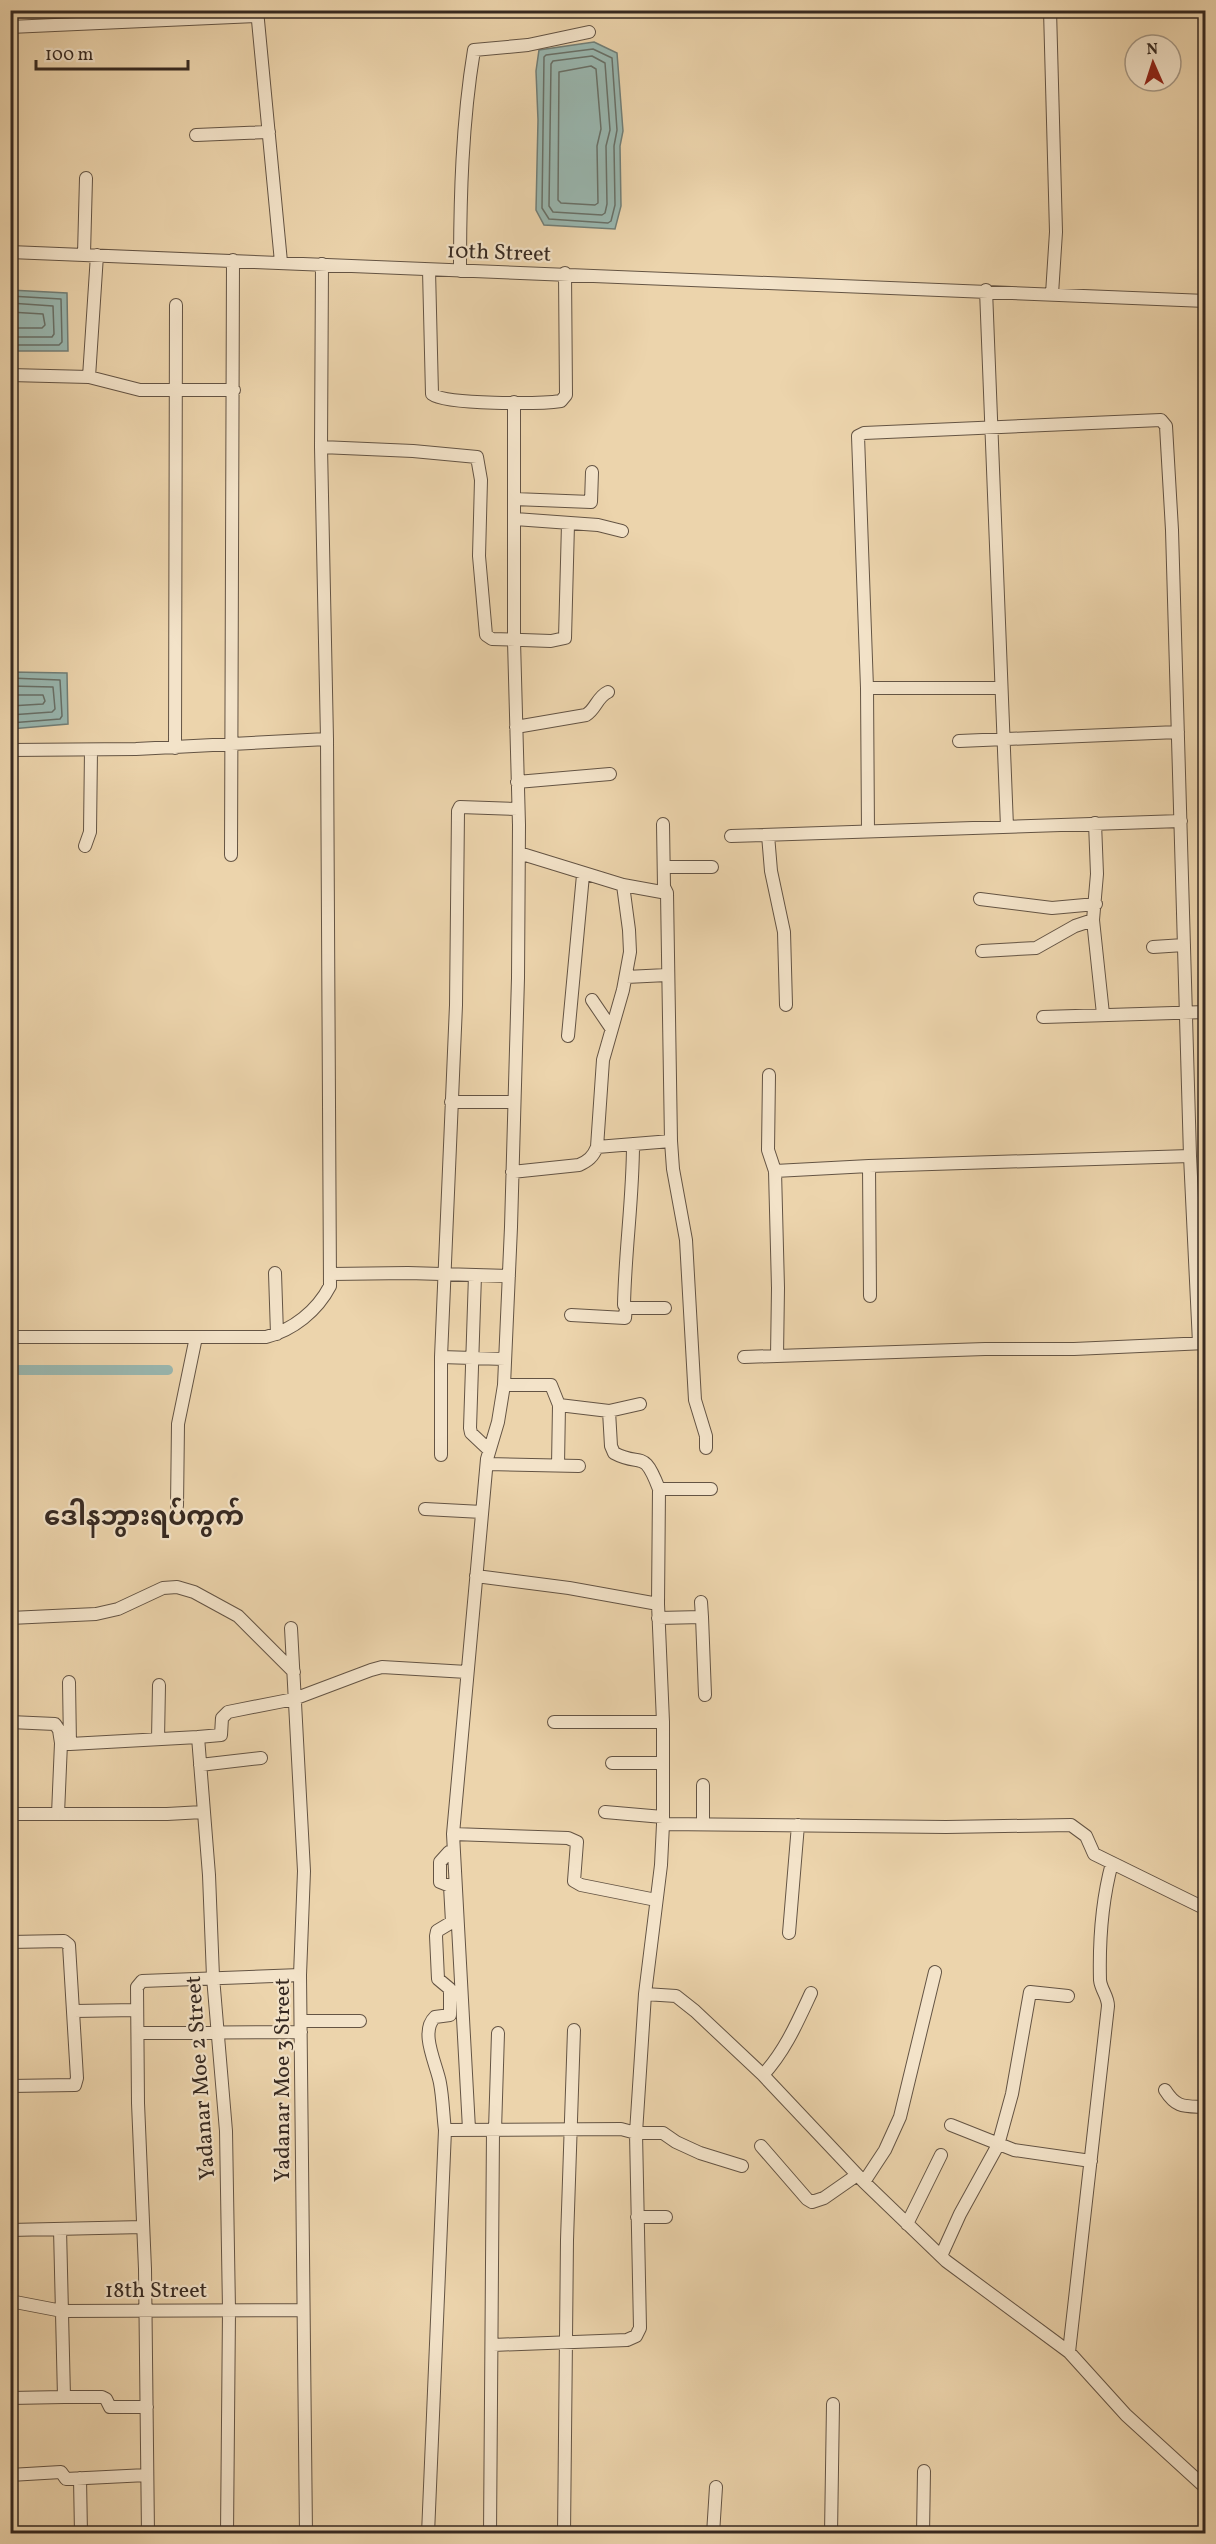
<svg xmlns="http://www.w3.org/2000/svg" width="1216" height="2544" font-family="Vollkorn,'Noto Sans Myanmar',serif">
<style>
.water{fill:#99b7b0;stroke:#717e77;stroke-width:1.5}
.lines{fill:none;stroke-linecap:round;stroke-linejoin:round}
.shore{stroke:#687068;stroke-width:1.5}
.canal{stroke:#99b7b0;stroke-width:10}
.minor-casing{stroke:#645444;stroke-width:14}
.minor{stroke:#f3e3c9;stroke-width:12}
.labels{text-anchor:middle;stroke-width:4.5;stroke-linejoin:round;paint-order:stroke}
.street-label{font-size:22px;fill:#362921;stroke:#f3e3c9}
.quarter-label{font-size:26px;font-weight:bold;fill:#362921;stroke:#f3e3c9}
</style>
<rect width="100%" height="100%" fill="#ecd4ac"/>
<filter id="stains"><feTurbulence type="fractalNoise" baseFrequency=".00333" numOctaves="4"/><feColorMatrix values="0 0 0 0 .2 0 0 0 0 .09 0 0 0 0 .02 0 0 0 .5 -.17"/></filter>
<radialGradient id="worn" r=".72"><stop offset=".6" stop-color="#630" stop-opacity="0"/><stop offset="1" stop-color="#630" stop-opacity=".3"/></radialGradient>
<path class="water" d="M 594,42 L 617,53 L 623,131 L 620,146 L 621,206 L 615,229 L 544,225 L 536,210 L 538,120 L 536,71 L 539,50 Z
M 10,290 L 67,293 L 68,351 L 11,351 Z
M 11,672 L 67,673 L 68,724 L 11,729 Z"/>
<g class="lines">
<path class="shore" d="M 593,49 L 612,58 L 617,130 L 614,146 L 615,205 L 611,221 L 608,223 L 549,219 L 542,208 L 544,57 L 546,55 Z
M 592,56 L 605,63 L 610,130 L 606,146 L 607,204 L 605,213 L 602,215 L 553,212 L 549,206 L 551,64 L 553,61 Z
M 591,66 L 596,69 L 601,129 L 597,146 L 598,203 L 595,205 L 561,203 L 558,200 L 559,72 Z
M 10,296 L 61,299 L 62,342 L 59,345 L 10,345
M 10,303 L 53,306 L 54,334 L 52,337 L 10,337
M 10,312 L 43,314 L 45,325 L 42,328 L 10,328
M 10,678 L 60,680 L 62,716 L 60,719 L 10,723
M 10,686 L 53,687 L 55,709 L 52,712 L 10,715
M 10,695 L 43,695 L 45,701 L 43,704 L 10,706"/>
<path class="canal" d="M 10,1370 L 168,1370"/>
<defs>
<path id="minor" d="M 257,10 L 281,262
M 1050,10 L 1056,232 L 1052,294
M 10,27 L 257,16
M 196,135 L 269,132
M 10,252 L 1206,301
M 84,254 L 86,178
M 429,270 L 432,394 C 446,405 541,404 561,401 L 566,395 L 565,273
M 460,271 C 460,197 462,123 474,50 L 528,45 L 589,32
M 986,290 L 1007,827
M 10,375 L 89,377 L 140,390 L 234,390
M 89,377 L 97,255
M 321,447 L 413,451 L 477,457 L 481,480 L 479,556 L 486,635 L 492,639 L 551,641 L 565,638 L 568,524
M 514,499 L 591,502 L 592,472
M 515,519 L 598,525 L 622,531
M 867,688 L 1000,688
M 516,727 L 586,715 C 596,709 597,697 608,692
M 959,741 L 1178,732
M 175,748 L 176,305
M 10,750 L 136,749 L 327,739
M 517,782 L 610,774
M 1095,823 L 1097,874 L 1093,920 L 1103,1014
M 663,824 L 664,887 L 667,893 L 671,1141 L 673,1169 L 686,1240 L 695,1400 L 706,1436 L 706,1448
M 768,835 L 771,871 L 784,932 L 786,1005
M 731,836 L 1181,821
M 85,846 L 90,832 L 91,750
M 231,855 L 233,260
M 664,867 L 712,867
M 623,885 L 667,893
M 980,899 L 1052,908 L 1096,904
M 1153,947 L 1184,945
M 982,951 L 1036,948 L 1075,926 L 1093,920
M 626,977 L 667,975
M 592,1000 L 611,1028
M 1043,1017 L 1206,1012
M 568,1036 L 583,875
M 769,1075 L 768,1150 L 775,1171 L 778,1288 L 777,1356
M 451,1102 L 513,1102
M 633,1144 C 633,1198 625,1251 624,1305 L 627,1308 L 665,1308
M 597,1147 L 671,1141
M 1190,1156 L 1199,1343
M 869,1166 L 870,1296
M 775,1171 L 869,1166 L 1190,1156 L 1172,530 L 1166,426 L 1161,420 L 864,433 L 858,436 L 867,688 L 868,831
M 512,1172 L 579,1165 C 588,1161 593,1157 597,1147 L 603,1060 L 623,990 L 630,952 L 629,930 L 623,885 L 519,853
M 275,1273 L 277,1334
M 331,1274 L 408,1273 L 509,1276
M 475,1275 L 470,1428 L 471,1433 L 489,1450
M 571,1315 L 625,1318 L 626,1307
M 10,1337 L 266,1337 C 293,1330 317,1311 330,1286 L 327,739 L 321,447 L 322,264
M 441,1357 L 505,1359
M 744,1357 L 985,1349 L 1074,1349 L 1206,1343
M 609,1411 L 640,1404
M 441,1455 L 441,1357 L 456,1005 L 458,811 L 460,807 L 518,809
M 487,1464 L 579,1466
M 558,1465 L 559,1405
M 659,1489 L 711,1489
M 177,1506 L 178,1424 L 196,1337
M 425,1509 L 482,1512
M 476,1576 L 569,1588 L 658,1604
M 701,1602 L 702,1617
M 10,1618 L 96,1614 L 118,1609 L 163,1588 L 177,1587 L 194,1592 L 238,1616 L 294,1672
M 658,1618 L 702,1617 L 705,1695
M 291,1628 L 304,1871 L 300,1975 L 306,2534
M 69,1682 L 70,1744
M 10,1722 L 55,1724 L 59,1730 L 61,1743 L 70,1744 L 198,1737
M 554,1722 L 663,1722
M 158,1739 L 159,1685
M 612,1763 L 663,1763
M 200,1765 L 261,1758
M 703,1785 L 703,1823
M 605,1812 L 663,1817
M 10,1814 L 167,1814 L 203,1812
M 58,1814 L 61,1743
M 663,1824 L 946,1827 L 1071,1825 L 1086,1836 L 1094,1854 L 1206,1909
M 453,1834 L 568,1838 L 577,1842 L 574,1881 L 581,1885 L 656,1900
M 789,1933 L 798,1825
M 10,1942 L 64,1941 L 69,1945 L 77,2078 L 75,2085 L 10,2086
M 645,1994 L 676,1996 L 695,2011 L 763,2075 L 864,2182 L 946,2261 L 1069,2352 L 1126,2415 L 1206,2488
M 74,2011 L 137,2010
M 301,2021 L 360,2021
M 138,2033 L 301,2032
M 763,2075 C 785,2051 797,2023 811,1993
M 1165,2090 C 1177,2109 1185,2106 1206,2107
M 951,2125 L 1014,2150 L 1091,2161
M 469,2129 L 453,1834 L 487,1459 L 498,1422 L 504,1385 L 511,1227 L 518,978 L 519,825 L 514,641 L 514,402
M 445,2130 C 443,2115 443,2099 440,2083 C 437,2065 419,2032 435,2017 L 450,2015 L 450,1989 L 438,1979 L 436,1936 L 437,1931 L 452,1922 L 450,1886 L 440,1882 L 440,1862 L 449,1852 L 454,1852
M 495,2130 L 498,2033
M 761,2146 L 807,2199 L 812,2202 L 824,2198 L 857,2175
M 864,2182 L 885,2150 L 900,2117 L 935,1972
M 637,2217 L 666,2217
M 1205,2218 L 1206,2218
M 907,2224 L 941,2155
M 10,2230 L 143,2227
M 941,2256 L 960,2214 L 998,2145 L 1012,2094 L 1030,1992 L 1068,1996
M 10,2301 L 62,2311 L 303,2310
M 493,2345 L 627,2340 L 636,2336 L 640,2328 L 636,2133 L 663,2133 L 676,2142 L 700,2153 L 742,2166
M 1069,2352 L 1108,2006 C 1108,1996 1101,1990 1100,1980 C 1099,1941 1102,1900 1112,1863
M 64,2397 L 102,2397 L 106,2399 L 110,2407 L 147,2407
M 10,2398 L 64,2397 L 60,2229
M 10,2475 L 61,2472 L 66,2479 L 147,2475
M 80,2478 L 81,2534
M 148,2534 L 145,2269 L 138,2103 L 137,1987 L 142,1981 L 300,1975
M 227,2534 L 229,2310 L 226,2131 L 213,1977 L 209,1875 L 198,1737 L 221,1735 L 222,1718 L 228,1712 L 294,1699 L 371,1670 L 382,1667 L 467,1672
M 428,2534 L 445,2130 L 621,2129 L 636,2133 L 645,1994 L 661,1865 L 663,1824 L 663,1722 L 658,1604 L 659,1489 C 643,1447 642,1468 614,1453 L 611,1446 L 609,1411 L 559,1405 L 551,1385 L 504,1385
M 490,2534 L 493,2130
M 564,2534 L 567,2240 L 574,2030
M 713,2534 L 716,2487
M 831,2534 L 833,2404
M 923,2534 L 924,2471"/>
</defs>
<use href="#minor" class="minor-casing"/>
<use href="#minor" class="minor"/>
</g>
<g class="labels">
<g class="street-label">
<text transform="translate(499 251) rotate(2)" y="8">10th Street</text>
<text transform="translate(199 2078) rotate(-94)" y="8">Yadanar Moe 2 Street</text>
<text transform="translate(281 2080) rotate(-90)" y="8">Yadanar Moe 3 Street</text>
<text x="156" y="2297">18th Street</text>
</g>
<g class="quarter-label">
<text x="144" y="1525">ဒေါနဘွားရပ်ကွက်</text>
</g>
</g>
<rect width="1216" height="2544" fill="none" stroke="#ecd4ac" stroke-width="36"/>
<rect x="12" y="12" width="1192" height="2520" fill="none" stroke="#362921" stroke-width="3"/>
<rect x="18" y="18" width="1180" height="2508" fill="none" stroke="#362921" stroke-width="1.5"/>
<g transform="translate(1153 63) rotate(357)"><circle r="28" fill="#f3e3c9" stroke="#a79986" stroke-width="1.5"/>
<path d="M0-4.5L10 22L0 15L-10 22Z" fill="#8f2418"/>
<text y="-9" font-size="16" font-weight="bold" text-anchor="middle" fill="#362921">N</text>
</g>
<path d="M36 60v9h152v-9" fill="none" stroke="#362921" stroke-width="3"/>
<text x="45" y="60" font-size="18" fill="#362921" stroke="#f3e3c9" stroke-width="4.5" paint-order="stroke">100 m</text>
<rect width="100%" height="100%" filter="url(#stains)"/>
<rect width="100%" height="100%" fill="url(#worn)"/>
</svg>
